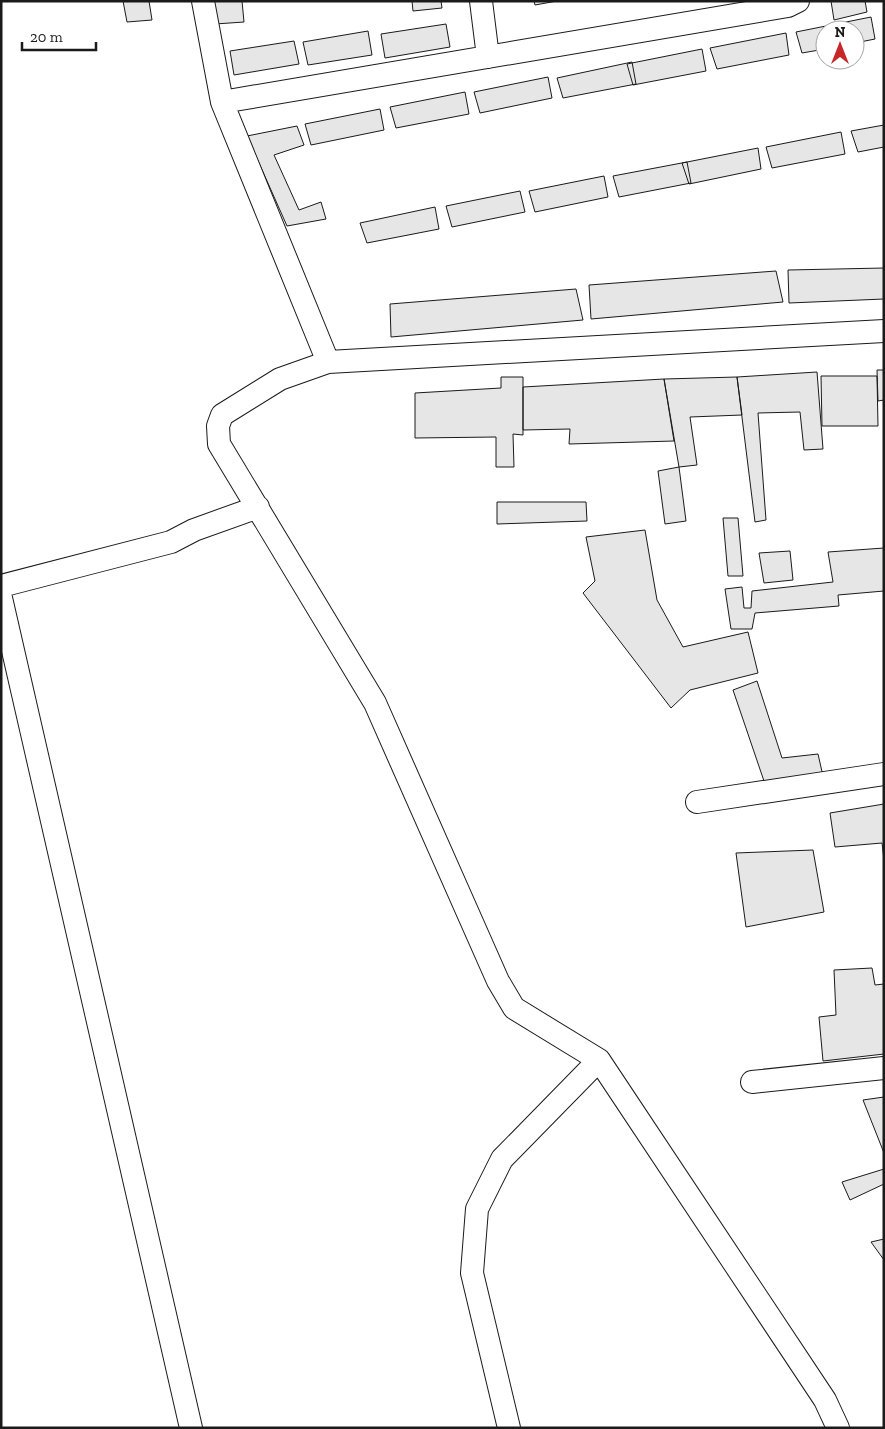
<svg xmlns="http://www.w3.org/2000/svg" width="885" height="1429" font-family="'Zilla Slab',serif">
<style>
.building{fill:#e6e6e6;stroke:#1a1a1a}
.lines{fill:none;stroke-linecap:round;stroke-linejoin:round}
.minor-casing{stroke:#1a1a1a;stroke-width:24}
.minor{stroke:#fff;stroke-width:22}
</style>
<rect width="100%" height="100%" fill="#fff"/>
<path class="building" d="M 123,1 L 149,1 L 152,20 L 127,22 Z
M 212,1 L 242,1 L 244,22 L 215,24 Z
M 412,1 L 441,1 L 442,8 L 413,11 Z
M 534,1 L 557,1 L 535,5 Z
M 831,1 L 865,1 L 867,12 L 834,20 Z
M 871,17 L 875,39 L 855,43 L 855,30 L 825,30 L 825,49 L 802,53 L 796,32 Z
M 446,24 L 450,47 L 385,58 L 381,34 Z
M 368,31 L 372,55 L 308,65 L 303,42 Z
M 786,33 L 789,55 L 717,69 L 710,48 Z
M 294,41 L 299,64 L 234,75 L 230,51 Z
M 702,49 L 706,71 L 633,85 L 627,64 Z
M 632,62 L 636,84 L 563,98 L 557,78 Z
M 548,77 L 552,98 L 480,113 L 474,92 Z
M 465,92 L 469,114 L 396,128 L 390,107 Z
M 380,109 L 384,130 L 311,145 L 305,124 Z
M 884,125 L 884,147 L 858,152 L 851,131 Z
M 297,126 L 304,145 L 274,155 L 299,210 L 321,202 L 326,219 L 287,226 L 247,136 Z
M 841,132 L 845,154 L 772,168 L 766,147 Z
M 758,148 L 761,169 L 689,184 L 682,163 Z
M 687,162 L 691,183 L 619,197 L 613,176 Z
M 604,176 L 608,197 L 535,212 L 529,191 Z
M 520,191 L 525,212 L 452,227 L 446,206 Z
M 435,207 L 439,229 L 367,243 L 360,223 Z
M 884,268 L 884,299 L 789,303 L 788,270 Z
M 776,271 L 783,302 L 591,319 L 589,285 Z
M 576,289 L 583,320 L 391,337 L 390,304 Z
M 877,370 L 884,370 L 884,400 L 878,401 Z
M 817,372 L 823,449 L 804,450 L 800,412 L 758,413 L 766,520 L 755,522 L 737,377 Z
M 821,376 L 877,376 L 878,426 L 822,426 Z
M 501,377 L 523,377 L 523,435 L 513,434 L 514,467 L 496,467 L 496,437 L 415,438 L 415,393 L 501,388 Z
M 737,377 L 742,415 L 690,417 L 697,465 L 679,467 L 664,379 Z
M 664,379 L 674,441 L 569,444 L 570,429 L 523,430 L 523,387 Z
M 679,467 L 686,521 L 665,524 L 658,471 Z
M 497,502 L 586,502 L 587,521 L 497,524 Z
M 723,518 L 738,518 L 743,576 L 728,576 Z
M 645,530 L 657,600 L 683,647 L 748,632 L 758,673 L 690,690 L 671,708 L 583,593 L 595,581 L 586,537 Z
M 884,548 L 884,591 L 838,595 L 839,606 L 755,613 L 752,629 L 731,629 L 725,589 L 742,587 L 744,608 L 751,608 L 752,591 L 833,582 L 828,552 Z
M 790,551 L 793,580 L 764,583 L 759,553 Z
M 757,681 L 782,758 L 818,754 L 823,776 L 765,784 L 733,690 Z
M 884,804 L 884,860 L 882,843 L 835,847 L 830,813 Z
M 813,850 L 824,912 L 746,927 L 736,853 Z
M 872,968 L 875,985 L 884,984 L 884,1054 L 823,1061 L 819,1017 L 836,1015 L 834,970 Z
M 884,1097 L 884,1153 L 863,1100 Z
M 884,1169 L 884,1184 L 850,1200 L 842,1182 Z
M 884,1239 L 884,1260 L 871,1242 Z"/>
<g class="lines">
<defs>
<path id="minor" d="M 203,1 L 222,102 L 328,362
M 481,1 L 488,57
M 222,102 L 788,6 L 798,1
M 1,586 L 171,542 L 194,530 L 258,507
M 1,598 L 191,1428
M 697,802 L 884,774
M 752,1082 L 884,1068
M 509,1428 L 472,1273 L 477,1209 L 502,1159 L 599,1060
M 838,1428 L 825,1400 L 599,1060 L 514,1008 L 498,981 L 375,703 L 219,444 L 218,426 L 222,415 L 280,379 L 328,362 L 884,331"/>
</defs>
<use href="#minor" class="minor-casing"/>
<use href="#minor" class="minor"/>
</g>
<rect width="885" height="1429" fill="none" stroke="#1a1a1a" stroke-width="5"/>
<g transform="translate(840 45)"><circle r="24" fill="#ffffff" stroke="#a3a3a3"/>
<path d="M0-4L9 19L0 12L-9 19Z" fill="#c62828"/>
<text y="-8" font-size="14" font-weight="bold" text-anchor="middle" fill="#1a1a1a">N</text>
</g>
<path d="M22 42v8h74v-8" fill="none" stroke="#1a1a1a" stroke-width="2.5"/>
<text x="30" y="42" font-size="15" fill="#1a1a1a" stroke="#ffffff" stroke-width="4" paint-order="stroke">20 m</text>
</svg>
